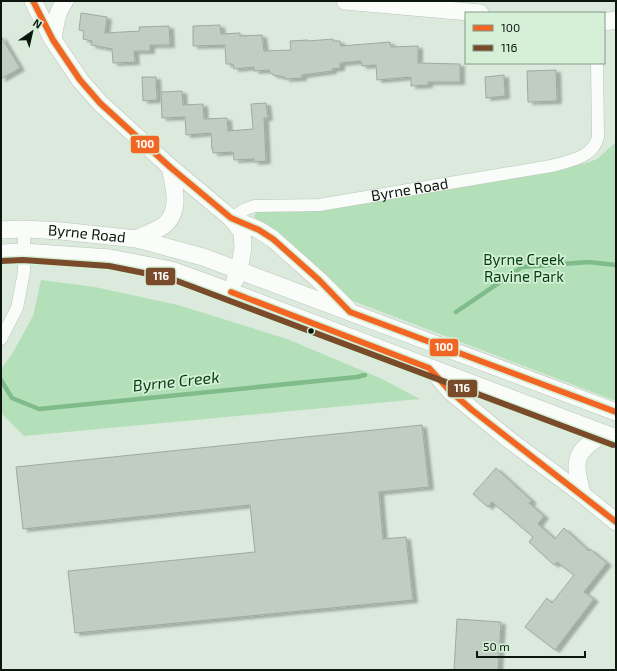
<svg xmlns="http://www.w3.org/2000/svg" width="617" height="671" font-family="'Exo 2',sans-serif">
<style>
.green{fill:#b4e0b9}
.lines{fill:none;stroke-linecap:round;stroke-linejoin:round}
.stream{stroke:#7fbc89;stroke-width:4.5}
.building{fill:#c1cdc2;stroke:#9eaaa0;filter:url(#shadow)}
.street-casing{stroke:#b9c5ba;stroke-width:13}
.secondary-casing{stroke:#b9c5ba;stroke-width:18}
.street{stroke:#fafcfa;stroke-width:12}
.secondary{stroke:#fafcfa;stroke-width:17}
.bus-1-casing{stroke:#d5f0d7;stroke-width:9}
.bus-2-casing{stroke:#d5f0d7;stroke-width:9}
.bus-1{stroke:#f26522;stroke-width:6}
.bus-2{stroke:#7a4b2a;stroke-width:6}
.bus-dot{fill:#0d160e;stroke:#d5f0d7;stroke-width:1.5}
.labels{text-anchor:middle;stroke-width:3.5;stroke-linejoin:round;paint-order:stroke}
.street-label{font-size:15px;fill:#0d160e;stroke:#d5f0d7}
.park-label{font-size:15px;fill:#003e12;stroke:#d5f0d7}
.water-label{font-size:16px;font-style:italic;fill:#003d11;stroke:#d5f0d7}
.line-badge{stroke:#d5f0d7;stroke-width:1.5}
.badge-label{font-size:11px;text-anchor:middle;font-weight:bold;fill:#fff}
</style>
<defs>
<filter id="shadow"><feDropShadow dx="4.5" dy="2.5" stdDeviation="1" flood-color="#0004"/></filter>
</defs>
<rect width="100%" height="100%" fill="#dbeadc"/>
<path class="green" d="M 616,142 L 616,401 L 353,301 L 348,299 L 255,218 L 254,216 L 257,212 L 262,210 L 298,212 L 320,210 L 357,202 L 553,172 L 586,163 L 597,159 Z
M 41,280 L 95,287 L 178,305 L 287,339 L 380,378 L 420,399 L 24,436 L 1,413 L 1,369 L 12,354 L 33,316 Z"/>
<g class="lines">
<path class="stream" d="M 456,312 L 522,267 L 589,262 L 616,265
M 1,380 L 12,398 L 39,409 L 357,377 L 365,375"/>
</g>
<path class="building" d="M 81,13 L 107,17 L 105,33 L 140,31 L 139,27 L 169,26 L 170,45 L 150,45 L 150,51 L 134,51 L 135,62 L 113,63 L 112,49 L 91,45 L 92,41 L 83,39 L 84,31 L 79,30 Z
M 220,25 L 221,34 L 240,33 L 240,36 L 262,35 L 264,51 L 291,50 L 290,41 L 308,40 L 308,41 L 333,39 L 333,41 L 340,41 L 341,46 L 390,42 L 391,47 L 418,46 L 418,63 L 460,64 L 460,82 L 428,82 L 428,85 L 411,86 L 411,77 L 377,80 L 376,65 L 362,66 L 361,61 L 340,63 L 340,68 L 332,69 L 332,71 L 302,75 L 302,78 L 285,79 L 285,77 L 273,75 L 273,74 L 270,73 L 269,70 L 254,71 L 254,67 L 234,69 L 233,64 L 226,64 L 225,45 L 193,46 L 193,26 Z
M 1,36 L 20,68 L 1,79 Z
M 556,70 L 557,101 L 528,102 L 527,71 Z
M 504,75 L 505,96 L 486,98 L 485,77 Z
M 142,77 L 156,77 L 157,100 L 143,101 Z
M 182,91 L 183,105 L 203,104 L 204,119 L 227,118 L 228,131 L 253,129 L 251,104 L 266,103 L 268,118 L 264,118 L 266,161 L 254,162 L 254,159 L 234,160 L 233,152 L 213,153 L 213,150 L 212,150 L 211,133 L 186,135 L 185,117 L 162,118 L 161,92 Z
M 422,425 L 429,487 L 379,492 L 383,539 L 406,537 L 413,600 L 75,633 L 68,571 L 255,552 L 250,505 L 23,529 L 16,467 Z
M 496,468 L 532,501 L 529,503 L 544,516 L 538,524 L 555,539 L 564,528 L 589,551 L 590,549 L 607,563 L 584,592 L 594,599 L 555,650 L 525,627 L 547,598 L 552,603 L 574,575 L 557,562 L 554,565 L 529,542 L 533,537 L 492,502 L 488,507 L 473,494 Z
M 457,619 L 501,622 L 498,670 L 454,670 Z"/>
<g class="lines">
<defs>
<g id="street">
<path id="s1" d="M 231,218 L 246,209 L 254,206 L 319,205 L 551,166 C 569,161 593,158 598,137 L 597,63"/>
<path d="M 1,339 L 17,308 L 24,272 L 24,229"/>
</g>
<g id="secondary">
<path d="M 33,1 L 53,40 L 80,80 L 100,103 L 170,167 L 231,218 L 242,232 L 243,248 L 239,270 L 235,280"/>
<path d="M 345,1 L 480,13"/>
<path d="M 604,22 L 616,20"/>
<path d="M 53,40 C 55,26 56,13 65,1"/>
<path d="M 231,218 L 259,230 L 273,239 L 319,280 L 348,309"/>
<path id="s2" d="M 1,230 L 24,229 L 61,231 L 137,239 L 203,257 L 616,412"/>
<path d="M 137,239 C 145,235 155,231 163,226 C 182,212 174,186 170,167"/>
<path d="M 1,253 L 23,252 L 110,258 L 171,270 L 210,284 L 616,438"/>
<path d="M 431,369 L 451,392 L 508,439 L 582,494 L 616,522"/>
<path d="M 582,494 C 574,461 572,453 604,434"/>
</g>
</defs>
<use href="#street" class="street-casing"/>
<use href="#secondary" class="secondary-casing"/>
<use href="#street" class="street"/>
<use href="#secondary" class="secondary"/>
<defs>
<path id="bus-1" d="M 33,1 L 53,40 L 80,80 L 100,103 L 170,167 L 231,218 L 259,230 L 273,239 L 319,280 L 350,312 L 616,412
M 231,292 L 429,368 L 449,390 L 472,410 L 616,522"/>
<path id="bus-2" d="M 1,261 L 23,260 L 109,266 L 169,278 L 613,445"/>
</defs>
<use href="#bus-1" class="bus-1-casing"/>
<use href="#bus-2" class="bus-2-casing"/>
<use href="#bus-1" class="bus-1"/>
<use href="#bus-2" class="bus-2"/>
</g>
<circle class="bus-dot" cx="311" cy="331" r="3.5"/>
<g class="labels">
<g class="street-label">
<text dy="5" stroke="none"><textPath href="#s1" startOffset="183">Byrne Road</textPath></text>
<text dy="5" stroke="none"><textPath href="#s2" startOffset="86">Byrne Road</textPath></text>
</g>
<g class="park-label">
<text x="524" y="265">Byrne Creek<tspan x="524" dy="17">Ravine Park</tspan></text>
</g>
<g class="water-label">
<text transform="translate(176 381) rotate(-6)" y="6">Byrne Creek</text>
</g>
</g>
<g class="line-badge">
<rect x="130" y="135" width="30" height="19" rx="4" fill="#f26522"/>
<rect x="145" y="267" width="31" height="19" rx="4" fill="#7a4b2a"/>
<rect x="429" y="338" width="30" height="19" rx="4" fill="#f26522"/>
<rect x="447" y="379" width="31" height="19" rx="4" fill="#7a4b2a"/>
</g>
<g class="badge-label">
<text x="145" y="148">100</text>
<text x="161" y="280">116</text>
<text x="444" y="351">100</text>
<text x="462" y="392">116</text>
</g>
<rect width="617" height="671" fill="none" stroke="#0d160e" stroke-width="4"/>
<rect x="465" y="12" width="140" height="52" fill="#d5f0d7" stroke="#859987"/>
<rect x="473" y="25" width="20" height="6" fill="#f26522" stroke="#859987"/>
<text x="501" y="32" font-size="12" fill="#0d160e">100</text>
<rect x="473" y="45" width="20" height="6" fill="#7a4b2a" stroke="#859987"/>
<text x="501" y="52" font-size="12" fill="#0d160e">116</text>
<g transform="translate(32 32) rotate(34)" stroke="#d5f0d7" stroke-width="3" paint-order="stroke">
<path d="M0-3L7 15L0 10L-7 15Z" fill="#0d160e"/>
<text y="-6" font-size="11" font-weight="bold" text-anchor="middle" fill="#0d160e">N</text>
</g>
<path d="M477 651v6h108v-6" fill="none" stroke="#0d160e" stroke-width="2"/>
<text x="483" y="651" font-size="12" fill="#0d160e" stroke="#d5f0d7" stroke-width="3" paint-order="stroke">50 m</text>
</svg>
